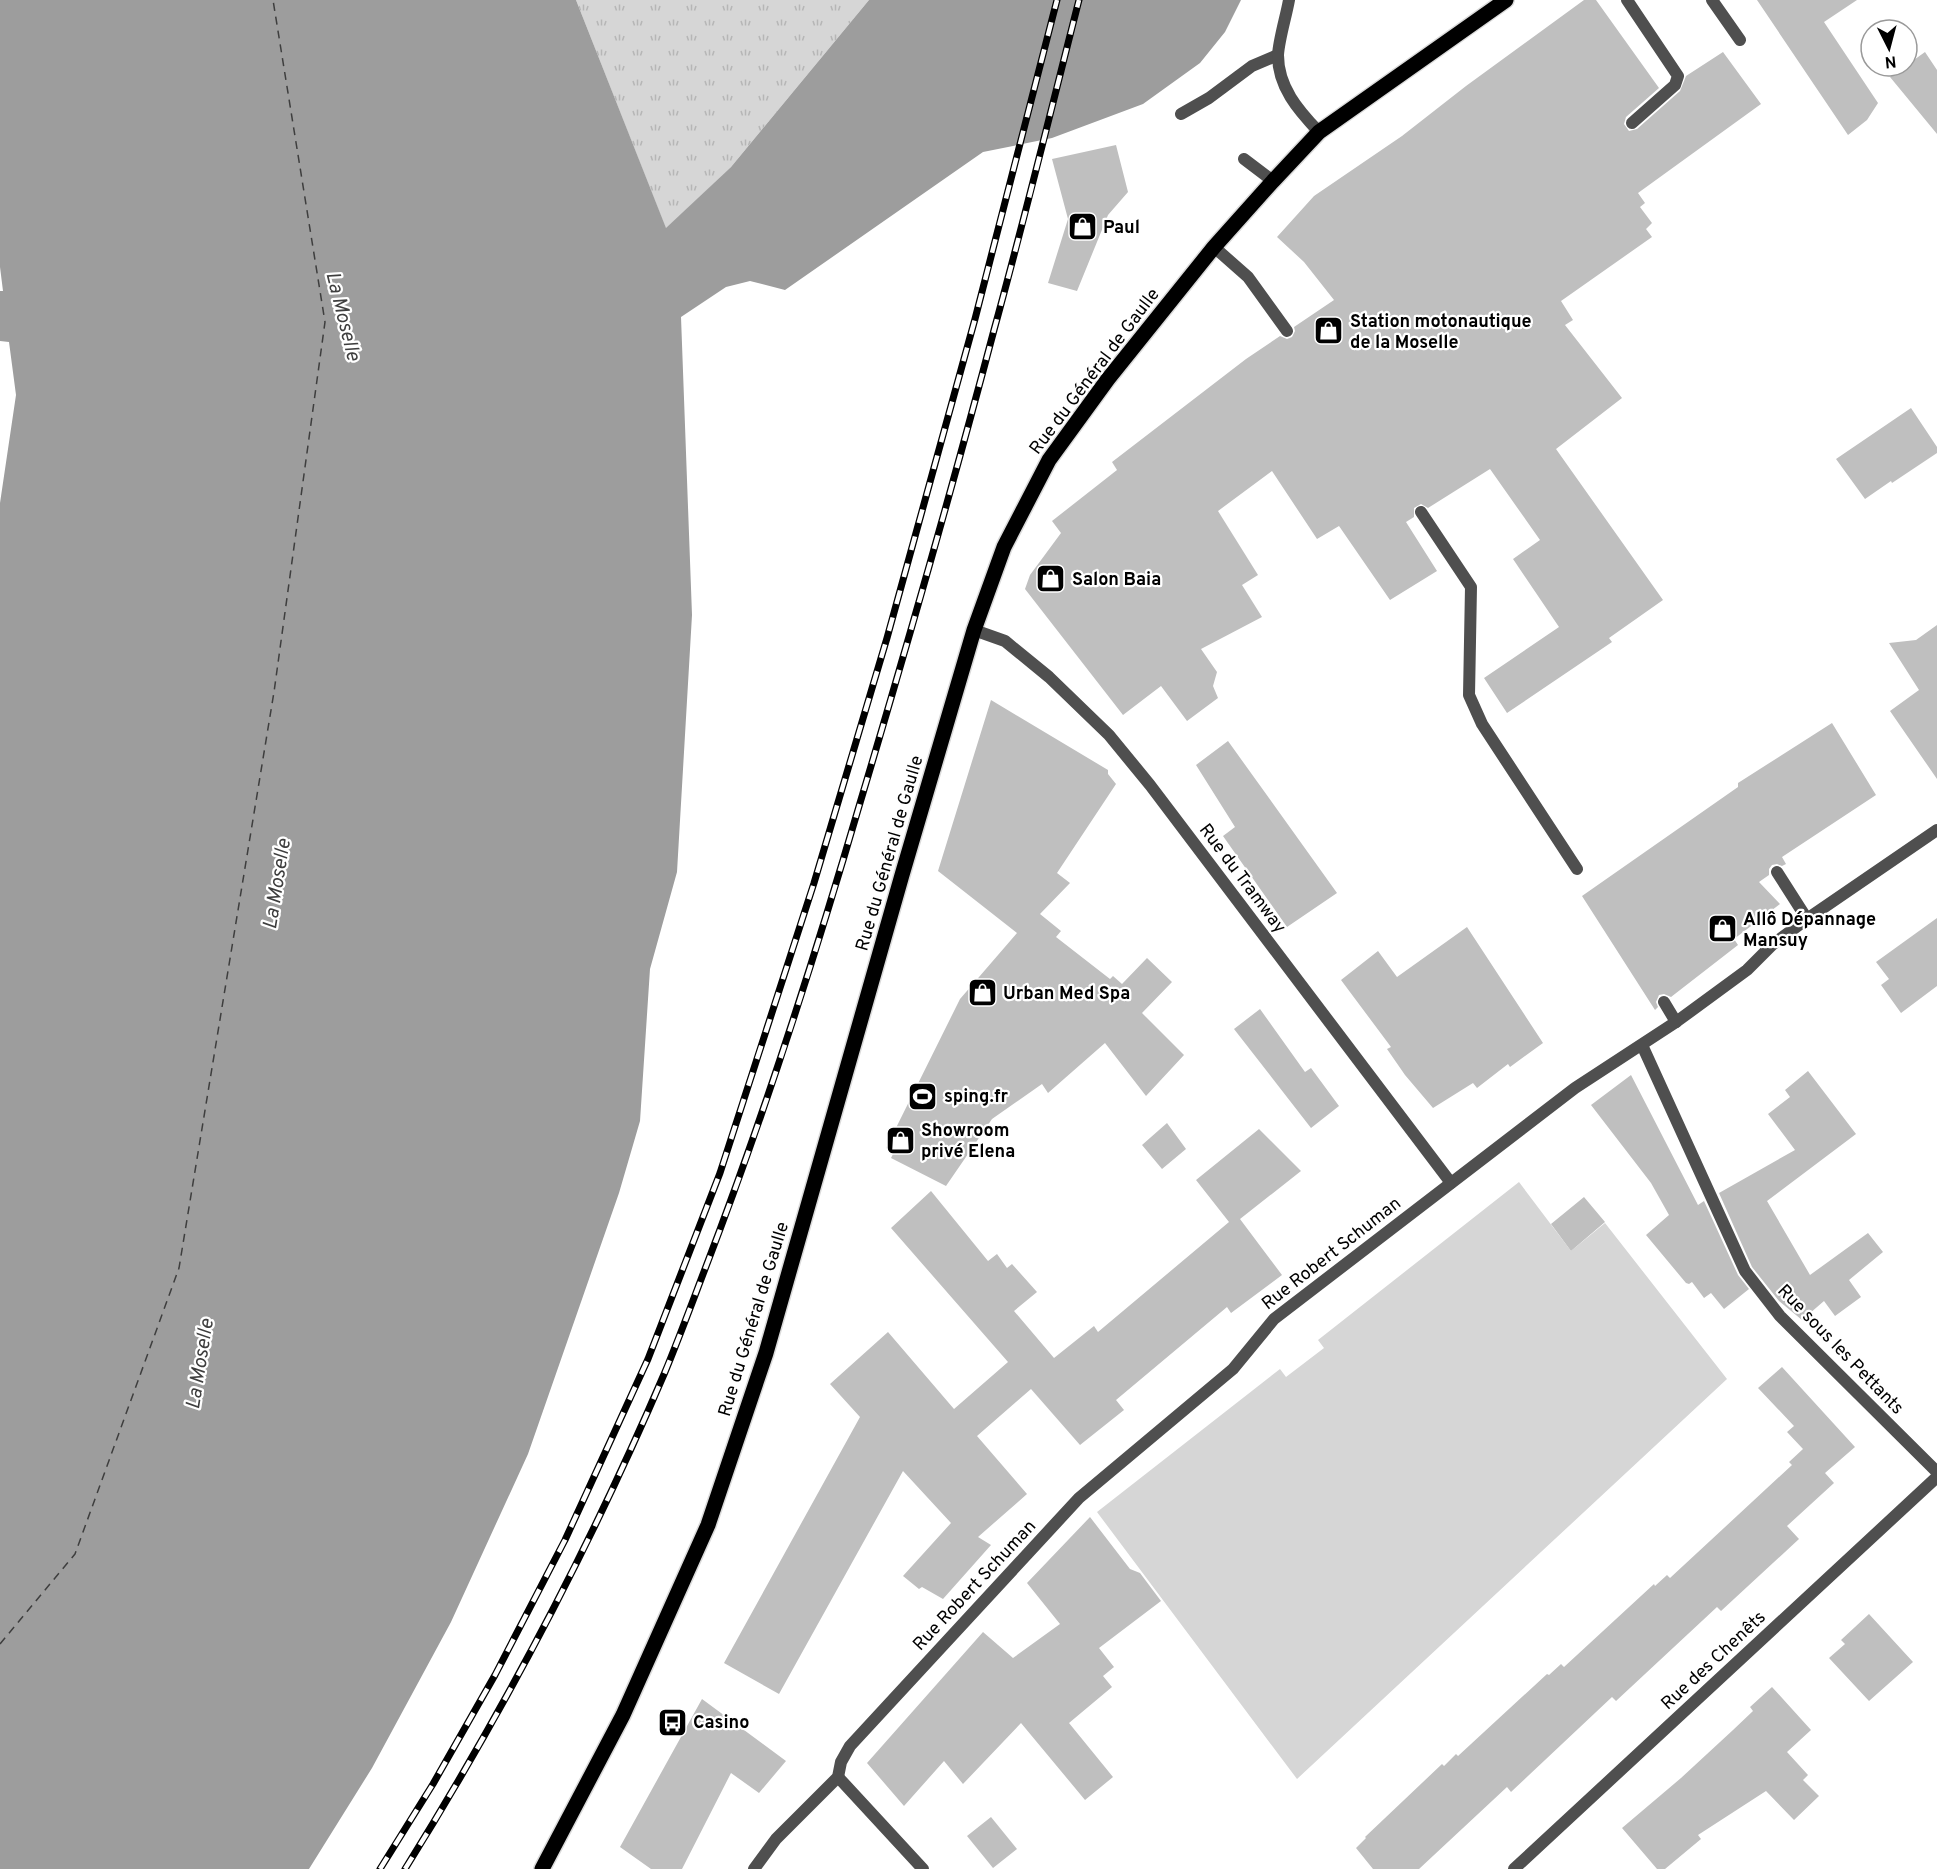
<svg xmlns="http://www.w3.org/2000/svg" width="1937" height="1869" font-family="Overpass,sans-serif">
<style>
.grass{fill:url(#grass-tufts)}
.park{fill:#d6d6d6}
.water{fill:#9d9d9d}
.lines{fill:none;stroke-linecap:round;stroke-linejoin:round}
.ferry{stroke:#3e3e3e;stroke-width:1.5;stroke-dasharray:8 6;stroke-linecap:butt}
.building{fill:#bfbfbf}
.primary-casing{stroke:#dbdbdb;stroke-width:18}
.service{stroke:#4f4f4f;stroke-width:12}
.minor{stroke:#4f4f4f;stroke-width:12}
.tertiary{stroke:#4f4f4f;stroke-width:12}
.primary{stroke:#000;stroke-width:15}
.rail-casing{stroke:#000;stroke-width:7}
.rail{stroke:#fff;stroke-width:4.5;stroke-dasharray:14;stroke-linecap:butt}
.labels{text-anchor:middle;stroke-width:4.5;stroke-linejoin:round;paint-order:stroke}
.poi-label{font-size:18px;font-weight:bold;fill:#000;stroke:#fff;text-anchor:start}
.street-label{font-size:18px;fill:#000;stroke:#fff}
.water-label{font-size:20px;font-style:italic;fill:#3e3e3e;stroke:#fff}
</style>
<defs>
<pattern id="grass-tufts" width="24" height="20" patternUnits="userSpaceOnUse" patternTransform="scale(1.5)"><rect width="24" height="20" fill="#d6d6d6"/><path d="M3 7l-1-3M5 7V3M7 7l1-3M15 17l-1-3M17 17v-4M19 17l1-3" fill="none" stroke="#b6b6b6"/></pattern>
</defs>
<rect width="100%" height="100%" fill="#fff"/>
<path class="grass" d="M 576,0 L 869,0 L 731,167 L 666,229 Z"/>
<path class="park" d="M 1519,1182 L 1571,1251 L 1605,1223 L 1727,1379 L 1297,1779 L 1097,1512 L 1280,1369 L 1286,1377 L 1324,1348 L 1318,1340 Z"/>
<path class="water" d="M 0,0 L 576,0 L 666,228 L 731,167 L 869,0 L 1241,0 L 1225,32 L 1200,63 L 1143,104 L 1052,138 L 983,152 L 785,290 L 750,281 L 726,287 L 681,317 L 692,615 L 677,872 L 650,969 L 640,1121 L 619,1193 L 528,1454 L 451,1622 L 372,1768 L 309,1869 L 0,1869 L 0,503 L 16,395 L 9,342 L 0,341 L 0,291 L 3,291 L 0,267 Z"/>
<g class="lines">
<path class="ferry" d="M 0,1644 L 75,1554 L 179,1268 L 274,692 L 325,322 L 273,0"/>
</g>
<path class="building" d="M 1584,0 L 1596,0 L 1659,88 L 1626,117 L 1624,124 L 1629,131 L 1637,129 L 1680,91 L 1686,76 L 1723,52 L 1761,104 L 1638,193 L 1645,203 L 1640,207 L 1652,223 L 1646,229 L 1652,237 L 1561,301 L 1573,320 L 1565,325 L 1622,398 L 1556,449 L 1663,600 L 1609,638 L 1612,642 L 1507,713 L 1484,678 L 1559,627 L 1513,559 L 1540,540 L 1490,469 L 1428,508 L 1421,504 L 1414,508 L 1414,517 L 1406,522 L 1437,571 L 1390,600 L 1339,526 L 1317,539 L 1272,471 L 1218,511 L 1258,575 L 1242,585 L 1262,617 L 1201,649 L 1217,672 L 1213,686 L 1218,698 L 1187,721 L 1161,686 L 1123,715 L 1025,589 L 1030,575 L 1061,533 L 1052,521 L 1117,470 L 1112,462 L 1246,359 L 1280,336 L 1287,339 L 1292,337 L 1295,331 L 1294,327 L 1334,300 L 1304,262 L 1277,237 L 1314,196 L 1402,136 L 1466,86 Z
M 1757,0 L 1857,0 L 1824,22 L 1878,103 L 1867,120 L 1848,135 Z
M 1925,52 L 1937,70 L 1937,134 L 1890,77 Z
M 1116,145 L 1128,192 L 1108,215 L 1077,291 L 1048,283 L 1068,219 L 1052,159 Z
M 1911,408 L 1937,447 L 1937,453 L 1892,483 L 1891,481 L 1865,499 L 1836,459 Z
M 1937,625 L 1937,779 L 1890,711 L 1919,690 L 1889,643 L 1916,640 Z
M 991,700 L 1108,770 L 1108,774 L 1116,784 L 1057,873 L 1070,883 L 1040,914 L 1061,931 L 1056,937 L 1110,979 L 1113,976 L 1122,984 L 1147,958 L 1172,982 L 1142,1013 L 1184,1055 L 1146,1096 L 1105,1043 L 1048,1093 L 1042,1084 L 992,1119 L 946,1186 L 891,1158 L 894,1152 L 886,1148 L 960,999 L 1017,933 L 938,871 Z
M 1832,723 L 1876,795 L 1782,857 L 1786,864 L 1782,866 L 1777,864 L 1772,865 L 1769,869 L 1769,875 L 1759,882 L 1780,904 L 1734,939 L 1738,945 L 1671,997 L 1664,994 L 1659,995 L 1656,1002 L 1658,1007 L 1655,1010 L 1582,896 L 1738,787 L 1738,783 Z
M 1228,741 L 1337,893 L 1287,927 L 1223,836 L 1235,827 L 1196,765 Z
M 1937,918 L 1937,986 L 1901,1013 L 1881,985 L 1889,979 L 1876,962 Z
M 1467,927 L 1543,1043 L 1510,1067 L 1508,1064 L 1477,1088 L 1473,1083 L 1433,1108 L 1405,1075 L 1387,1049 L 1391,1047 L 1341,980 L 1378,951 L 1397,977 Z
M 1260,1009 L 1305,1072 L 1311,1068 L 1339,1106 L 1311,1128 L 1234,1029 Z
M 1808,1071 L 1856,1134 L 1767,1201 L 1810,1275 L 1868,1233 L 1883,1252 L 1849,1280 L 1861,1297 L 1835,1316 L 1824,1301 L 1802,1320 L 1779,1301 L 1752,1267 L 1719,1193 L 1795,1150 L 1768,1114 L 1790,1097 L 1785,1090 Z
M 1631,1075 L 1698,1205 L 1704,1201 L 1738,1275 L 1749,1289 L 1724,1309 L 1711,1293 L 1704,1298 L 1692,1282 L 1689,1284 L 1686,1283 L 1646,1235 L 1669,1215 L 1651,1183 L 1591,1105 Z
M 1167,1123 L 1186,1149 L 1162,1169 L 1142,1145 Z
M 1259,1129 L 1301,1171 L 1240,1219 L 1282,1275 L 1231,1313 L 1227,1307 L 1116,1400 L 1124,1410 L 1080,1445 L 1031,1389 L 977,1436 L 1027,1494 L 978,1537 L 991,1545 L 943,1599 L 922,1587 L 919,1589 L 903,1576 L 951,1523 L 903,1471 L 779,1694 L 724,1663 L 860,1417 L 830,1384 L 888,1332 L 954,1409 L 1008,1362 L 891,1228 L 931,1191 L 988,1261 L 997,1254 L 1007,1268 L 1012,1264 L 1037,1292 L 1014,1311 L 1054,1358 L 1094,1326 L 1098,1332 L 1229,1222 L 1196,1180 Z
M 1584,1197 L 1605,1222 L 1571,1251 L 1551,1224 Z
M 1782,1367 L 1855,1447 L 1825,1473 L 1834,1483 L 1787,1526 L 1799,1539 L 1721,1611 L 1717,1607 L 1616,1701 L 1612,1697 L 1511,1792 L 1507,1787 L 1419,1869 L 1373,1869 L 1356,1848 L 1366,1838 L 1365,1837 L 1442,1764 L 1444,1766 L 1456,1754 L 1458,1756 L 1547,1674 L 1549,1675 L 1561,1664 L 1564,1667 L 1654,1584 L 1655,1586 L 1667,1575 L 1670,1578 L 1792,1465 L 1789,1462 L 1803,1449 L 1787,1432 L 1794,1426 L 1758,1388 Z
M 1090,1517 L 1130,1569 L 1140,1573 L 1161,1601 L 1099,1648 L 1114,1667 L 1103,1676 L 1112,1687 L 1069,1723 L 1113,1777 L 1085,1800 L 1021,1723 L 963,1784 L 944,1761 L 904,1806 L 867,1763 L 983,1632 L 1013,1658 L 1060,1624 L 1027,1583 Z
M 1869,1614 L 1913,1662 L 1869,1701 L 1829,1658 L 1845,1644 L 1841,1640 Z
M 1772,1687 L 1811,1730 L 1787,1752 L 1808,1775 L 1803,1780 L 1819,1796 L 1794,1820 L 1766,1791 L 1698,1835 L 1701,1839 L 1665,1869 L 1657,1869 L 1622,1828 L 1681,1778 L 1733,1730 L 1753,1711 L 1750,1707 Z
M 702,1699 L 786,1761 L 759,1793 L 731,1773 L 682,1869 L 651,1869 L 620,1847 Z
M 991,1817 L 1017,1849 L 993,1868 L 967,1836 Z"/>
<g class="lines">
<defs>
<path id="primary" d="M 542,1869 L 623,1715 L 708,1525 L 766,1353 L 902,875 L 974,630 L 1004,547 L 1049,460 L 1108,379 L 1214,247 L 1273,181 L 1319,132 L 1506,0"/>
</defs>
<use href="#primary" class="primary-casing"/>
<path class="service" d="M 1627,0 L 1678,76 L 1675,85 L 1632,123
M 1712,0 L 1740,40
M 1181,114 L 1209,98 L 1252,66 L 1278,55
M 1244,159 L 1273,181
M 1214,247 L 1248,277 L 1287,331
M 1421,512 L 1471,587 L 1469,695 L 1482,724 L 1577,869
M 1777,872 L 1807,919
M 1664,1002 L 1676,1022"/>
<path class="minor" d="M 1289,0 C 1286,17 1279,39 1278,55 C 1278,87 1298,110 1319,132
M 974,630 L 1005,641 L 1049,677 L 1109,735 L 1150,785 L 1451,1183
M 1642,1045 L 1745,1271 L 1780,1316 L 1937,1472
M 838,1777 L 923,1869
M 1514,1869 L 1937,1477"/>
<path class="tertiary" d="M 754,1869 L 776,1839 L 838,1777 L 841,1762 L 850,1746 L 1079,1498 L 1233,1369 L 1274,1319 L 1575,1088 L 1676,1022 L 1747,970 L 1772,945 L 1807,919 L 1937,830"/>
<use href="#primary" class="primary"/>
<defs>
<path id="rail" d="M 380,1869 L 433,1784 L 495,1675 L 565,1540 L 648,1359 L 720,1173 L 814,883 L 887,638 L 975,319 L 1057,0
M 405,1869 C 504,1710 591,1545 665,1372 C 679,1338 692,1303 705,1269 C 764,1116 814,960 860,803 C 907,646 952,489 994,330 C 1024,221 1051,110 1079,0"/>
</defs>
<use href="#rail" class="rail-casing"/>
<use href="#rail" class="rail"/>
</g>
<defs>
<symbol id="shop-square" viewBox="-11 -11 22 22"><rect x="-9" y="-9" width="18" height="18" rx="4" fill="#000" stroke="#fff"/><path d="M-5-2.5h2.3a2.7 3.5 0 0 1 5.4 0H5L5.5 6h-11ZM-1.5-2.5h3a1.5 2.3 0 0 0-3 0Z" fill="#fff"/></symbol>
<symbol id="stadium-square" viewBox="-11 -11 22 22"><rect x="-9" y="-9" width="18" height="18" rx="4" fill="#000" stroke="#fff"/><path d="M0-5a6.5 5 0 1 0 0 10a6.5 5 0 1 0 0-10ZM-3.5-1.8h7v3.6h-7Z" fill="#fff"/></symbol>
<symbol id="bus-square" viewBox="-11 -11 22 22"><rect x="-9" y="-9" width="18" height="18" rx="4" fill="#000" stroke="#fff"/><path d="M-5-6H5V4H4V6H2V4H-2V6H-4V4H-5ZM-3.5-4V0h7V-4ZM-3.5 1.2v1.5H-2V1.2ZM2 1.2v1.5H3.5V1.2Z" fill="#fff"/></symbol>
</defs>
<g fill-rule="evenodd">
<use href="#shop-square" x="1066" y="210" width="33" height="33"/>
<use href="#shop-square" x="1312" y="314" width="33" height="33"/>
<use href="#shop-square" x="1034" y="562" width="33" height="33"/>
<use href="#shop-square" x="1706" y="912" width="33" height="33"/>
<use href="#shop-square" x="966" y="976" width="33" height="33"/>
<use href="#stadium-square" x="906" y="1080" width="33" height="33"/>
<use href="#shop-square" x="884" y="1124" width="33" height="33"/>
<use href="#bus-square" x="656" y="1706" width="33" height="33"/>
</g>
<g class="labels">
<g class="poi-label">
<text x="1103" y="233">Paul</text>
<text x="1350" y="327">Station motonautique<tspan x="1350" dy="21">de la Moselle</tspan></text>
<text x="1072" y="585">Salon Baia</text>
<text x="1743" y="925">Allô Dépannage<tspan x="1743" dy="21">Mansuy</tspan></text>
<text x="1003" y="999">Urban Med Spa</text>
<text x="944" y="1102">sping.fr</text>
<text x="921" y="1136">Showroom<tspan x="921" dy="21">privé Elena</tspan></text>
<text x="693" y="1728">Casino</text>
</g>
<g class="street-label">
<text transform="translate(1094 371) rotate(-53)" y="6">Rue du Général de Gaulle</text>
<text transform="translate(889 853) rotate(-74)" y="6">Rue du Général de Gaulle</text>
<text transform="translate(1243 878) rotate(53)" y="6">Rue du Tramway</text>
<text transform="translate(1331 1253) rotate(-38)" y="6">Rue Robert Schuman</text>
<text transform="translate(753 1319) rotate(-73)" y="6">Rue du Général de Gaulle</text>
<text transform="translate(1841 1349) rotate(46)" y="6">Rue sous les Pettants</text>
<text transform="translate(974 1585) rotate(-47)" y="6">Rue Robert Schuman</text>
<text transform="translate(1713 1660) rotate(-43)" y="6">Rue des Chenêts</text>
</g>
<g class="water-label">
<text transform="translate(344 316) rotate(76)" y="7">La Moselle</text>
<text transform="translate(276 884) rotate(-81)" y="7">La Moselle</text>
<text transform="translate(199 1364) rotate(-81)" y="7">La Moselle</text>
</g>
</g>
<g transform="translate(1889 48) rotate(174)"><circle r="28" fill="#ffffff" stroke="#999999" stroke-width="1.5"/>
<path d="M0-4.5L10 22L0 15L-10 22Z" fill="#000000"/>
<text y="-9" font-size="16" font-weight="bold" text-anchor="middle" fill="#000000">N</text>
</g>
</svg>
